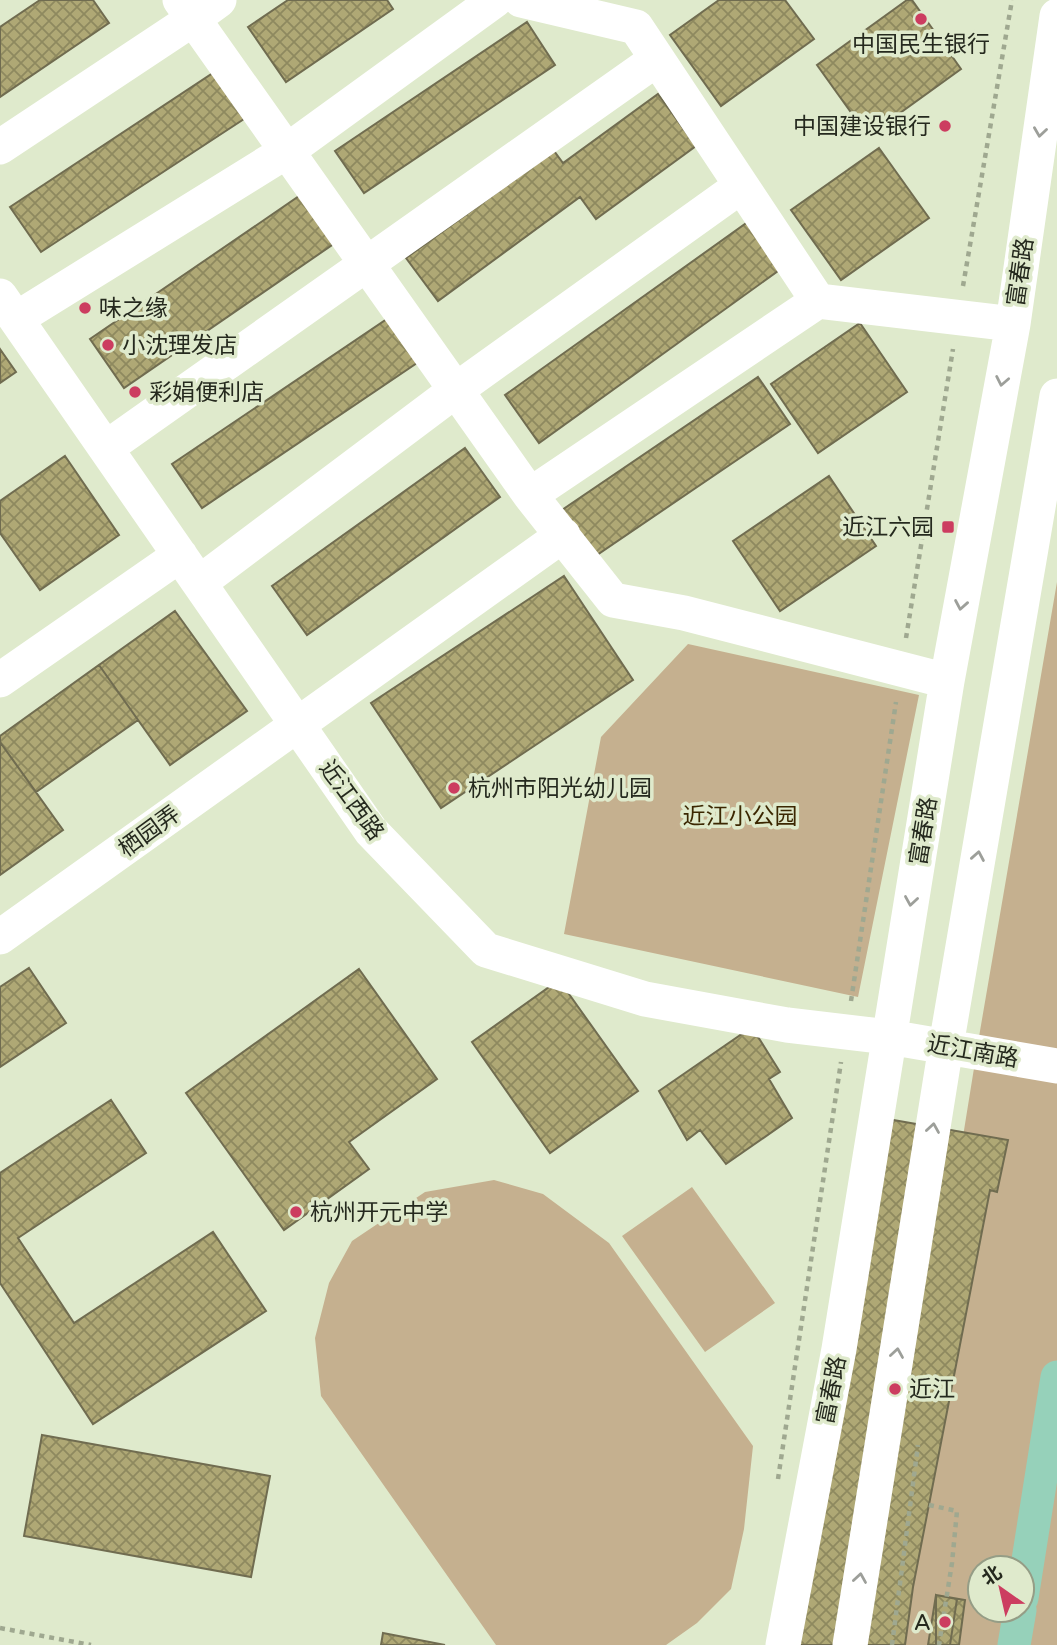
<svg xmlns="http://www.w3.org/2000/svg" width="1057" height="1645" font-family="'Varela Round','Noto Sans SC',sans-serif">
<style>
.green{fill:#c5b08f;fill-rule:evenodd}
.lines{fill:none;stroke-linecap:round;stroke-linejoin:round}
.canal{stroke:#96d1ba;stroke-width:33}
.building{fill:url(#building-cross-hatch);stroke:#706c50;stroke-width:2}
.path{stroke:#9fa890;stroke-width:4.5;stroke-dasharray:5 5;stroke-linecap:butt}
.minor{stroke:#fff;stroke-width:35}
.oneway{stroke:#9d9f9a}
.poi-dot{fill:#cc3d60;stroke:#dfeacc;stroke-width:2.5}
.labels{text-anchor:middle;stroke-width:7;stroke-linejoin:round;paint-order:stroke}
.poi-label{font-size:23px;fill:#25291e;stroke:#dfeacc;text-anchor:start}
.street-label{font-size:23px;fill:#25291e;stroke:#dfeacc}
.park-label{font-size:23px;fill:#3b2701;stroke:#dfeacc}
</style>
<defs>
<pattern id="building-cross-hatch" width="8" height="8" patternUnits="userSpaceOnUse" patternTransform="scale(1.75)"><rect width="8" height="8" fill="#afa875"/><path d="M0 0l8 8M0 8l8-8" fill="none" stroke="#8e895f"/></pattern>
</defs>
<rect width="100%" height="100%" fill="#dfeacc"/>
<path class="green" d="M 1057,582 L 1057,1645 L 881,1645 L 980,1031 ZM 980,1568 L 1022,1568 L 1022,1610 L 980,1610 Z
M 688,644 L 919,695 L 858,997 L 564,934 L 601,737 Z
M 494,1180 L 543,1194 L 609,1243 L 753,1446 L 744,1529 L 731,1589 L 697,1623 L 666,1645 L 496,1645 L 321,1396 L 315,1338 L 329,1283 L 352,1241 L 425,1192 Z
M 692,1187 L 775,1303 L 705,1352 L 622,1236 Z"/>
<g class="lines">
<path class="canal" d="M 1022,1598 L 1057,1377
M 1014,1645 L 1020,1610"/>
</g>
<path class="building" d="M 40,0 L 93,0 L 109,23 L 0,97 L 0,27 Z
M 288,0 L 387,0 L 393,9 L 286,82 L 248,27 Z
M 719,0 L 785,0 L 814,39 L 721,106 L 670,35 Z
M 907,0 L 912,0 L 961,69 L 868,136 L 817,65 Z
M 527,22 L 555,65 L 364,193 L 335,151 Z
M 213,73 L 244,119 L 41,252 L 10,207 Z
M 658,94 L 696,146 L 596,219 L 580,197 L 438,301 L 406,258 L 554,151 L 563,163 Z
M 879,148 L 929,218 L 841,280 L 791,210 Z
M 305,192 L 338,241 L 124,388 L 90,339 Z
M 752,219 L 785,266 L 539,443 L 505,395 Z
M 387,319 L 417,363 L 202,508 L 172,464 Z
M 860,323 L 907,392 L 818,453 L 771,384 Z
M 0,349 L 16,372 L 0,383 Z
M 758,377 L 790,424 L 591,559 L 559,512 Z
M 465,448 L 500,497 L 307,635 L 272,586 Z
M 65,456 L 119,535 L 40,590 L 0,533 L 0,501 Z
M 829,476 L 876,546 L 780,611 L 733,541 Z
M 564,576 L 633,680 L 441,808 L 371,703 Z
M 175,611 L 247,711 L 170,765 L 99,665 Z
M 99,665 L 138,720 L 36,792 L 0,742 L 0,736 Z
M 0,742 L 63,830 L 0,875 Z
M 29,968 L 66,1023 L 0,1067 L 0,987 Z
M 359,969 L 437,1079 L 349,1142 L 369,1169 L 284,1230 L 186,1093 Z
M 559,980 L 638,1091 L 550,1153 L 472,1042 Z
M 752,1027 L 780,1072 L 769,1079 L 792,1118 L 726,1164 L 700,1130 L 687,1140 L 659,1091 Z
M 111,1100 L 146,1153 L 18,1238 L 74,1323 L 213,1232 L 266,1311 L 93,1424 L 0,1283 L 0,1173 Z
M 882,1118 L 1008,1140 L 997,1192 L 990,1190 L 913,1587 L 905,1645 L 792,1645 Z
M 42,1435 L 270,1476 L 251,1577 L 24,1536 Z
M 936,1595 L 965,1600 L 959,1645 L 928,1645 Z
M 936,1595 L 957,1599 L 950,1645 L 936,1645 Z
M 383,1633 L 445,1645 L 381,1645 Z
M 383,1633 L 445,1645 L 381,1645 Z"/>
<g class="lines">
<path class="path" d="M 963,286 L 1012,0
M 906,638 L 953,349
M 851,1001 L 896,702
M 778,1479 L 841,1062
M 929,1505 L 957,1511 L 952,1563 L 939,1645
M 0,1628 L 91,1645
M 892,1645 L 918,1445"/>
<path class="minor" d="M 180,0 L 530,495 L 613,600 L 684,613 L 947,681
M 521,0 L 636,27 L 818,301
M 0,147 L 193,19 L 219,0
M 0,296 L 371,831 L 486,950 L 645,999 L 787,1025 L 889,1037 L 1057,1066
M 16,319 L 287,151 L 495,0
M 106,448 L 657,59
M 530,495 L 818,301 L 1013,324
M 199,583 L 456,390 L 741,186
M 0,680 L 180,555
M 0,937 L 563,535
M 783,1645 L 839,1349 L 947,681 L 1013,324 L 1057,16
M 850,1645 L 946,1046 L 1057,396"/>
</g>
<defs><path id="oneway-chevron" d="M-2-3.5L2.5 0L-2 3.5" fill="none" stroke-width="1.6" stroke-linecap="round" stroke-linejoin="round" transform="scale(1.75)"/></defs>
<g class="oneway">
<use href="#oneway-chevron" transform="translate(1040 132) rotate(98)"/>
<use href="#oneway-chevron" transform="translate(1002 381) rotate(101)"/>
<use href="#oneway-chevron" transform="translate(961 605) rotate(100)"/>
<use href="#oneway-chevron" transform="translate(978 856) rotate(-80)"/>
<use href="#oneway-chevron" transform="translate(911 901) rotate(99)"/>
<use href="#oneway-chevron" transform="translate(933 1128) rotate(-81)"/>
<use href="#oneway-chevron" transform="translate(897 1353) rotate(-81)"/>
<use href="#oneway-chevron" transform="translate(860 1578) rotate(-81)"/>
</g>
<g class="poi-dot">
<circle cx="921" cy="19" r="7"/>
<circle cx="945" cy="126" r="7"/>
<circle cx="85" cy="308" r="7"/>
<circle cx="108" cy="345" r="7"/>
<circle cx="135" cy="392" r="7"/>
<rect x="941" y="520" width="14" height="14" rx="3.5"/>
<circle cx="454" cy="788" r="7"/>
<circle cx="296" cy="1212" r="7"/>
<circle cx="895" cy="1389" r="7"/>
<circle cx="945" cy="1622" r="7"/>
</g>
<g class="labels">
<g class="poi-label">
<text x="921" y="52" text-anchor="middle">中国民生银行</text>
<text x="931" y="134" text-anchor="end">中国建设银行</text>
<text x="99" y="316">味之缘</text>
<text x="122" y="353">小沈理发店</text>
<text x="149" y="400">彩娟便利店</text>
<text x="934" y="535" text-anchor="end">近江六园</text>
<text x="468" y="796">杭州市阳光幼儿园</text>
<text x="310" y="1220">杭州开元中学</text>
<text x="909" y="1397">近江</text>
<text x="931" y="1630" text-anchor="end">A</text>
</g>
<g class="street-label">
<text transform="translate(1020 272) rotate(-82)" y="8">富春路</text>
<text transform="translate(352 800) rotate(54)" y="8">近江西路</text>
<text transform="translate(149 831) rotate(-36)" y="8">栖园弄</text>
<text transform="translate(923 831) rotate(-81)" y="8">富春路</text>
<text transform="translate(973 1051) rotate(10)" y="8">近江南路</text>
<text transform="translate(831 1390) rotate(-79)" y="8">富春路</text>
</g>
<g class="park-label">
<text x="740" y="824">近江小公园</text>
</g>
</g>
<g transform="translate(1001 1589) rotate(326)"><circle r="33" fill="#dfeacc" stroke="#959d86" stroke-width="2"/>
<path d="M0-5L12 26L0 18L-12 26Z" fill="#cc3d60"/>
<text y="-10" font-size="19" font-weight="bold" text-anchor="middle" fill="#25291e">北</text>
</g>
</svg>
